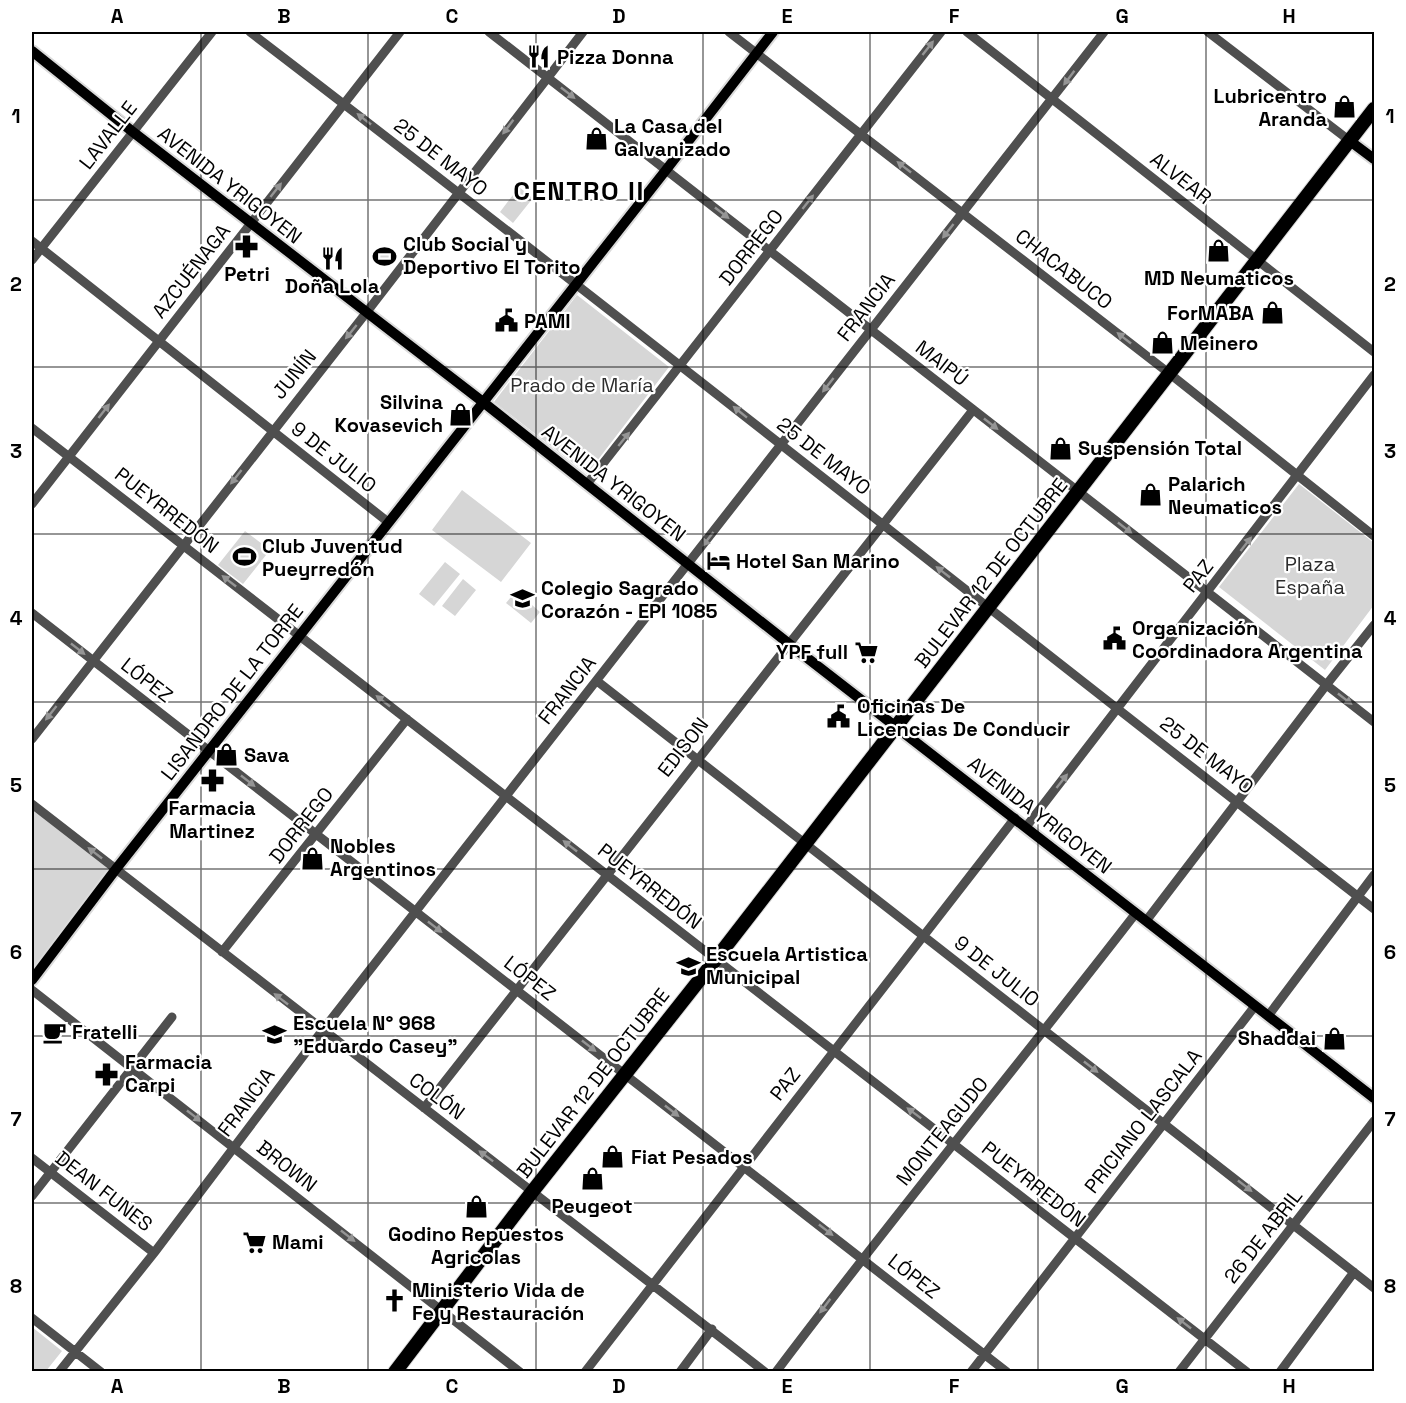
<svg xmlns="http://www.w3.org/2000/svg" width="1406" height="1403" font-family="'Space Grotesk',sans-serif">
<style>
.green{fill:#d6d6d6}
.lines{fill:none;stroke-linecap:round;stroke-linejoin:round}
.major-casing{stroke:#dbdbdb;stroke-width:14}
.highway-casing{stroke:#dbdbdb;stroke-width:16}
.minor{stroke:#4f4f4f;stroke-width:9}
.major{stroke:#000;stroke-width:10}
.highway{stroke:#000;stroke-width:14}
.oneway{fill:#959595}
.grid{fill:none;stroke:#000;stroke-width:1.5;stroke-opacity:0.55}
.labels{text-anchor:middle;stroke-width:4.5;stroke-linejoin:round;paint-order:stroke}
.poi-label{font-size:20px;font-weight:bold;fill:#000;stroke:#fff;text-anchor:start}
.street-label{font-size:20px;fill:#000;stroke:#fff}
.park-label{font-size:20px;fill:#2d2d2d;stroke:#fff}
.district-label{font-size:26px;font-weight:bold;letter-spacing:1.5px;fill:#000;stroke:#fff}
.neatline{fill:none;stroke:#000;stroke-width:2}
.grid-label{font-size:20px;text-anchor:middle;font-weight:bold;fill:#000}
</style>
<rect width="100%" height="100%" fill="#fff"/>
<path class="green" d="M 519,187 L 533,198 L 513,223 L 500,212 Z
M 381,246 L 396,257 L 389,266 L 375,254 Z
M 577,295 L 669,367 L 587,474 L 494,402 Z
M 1299,484 L 1374,543 L 1374,605 L 1325,670 L 1219,587 Z
M 462,490 L 531,543 L 501,582 L 432,530 Z
M 245,531 L 270,550 L 243,584 L 218,565 Z
M 445,562 L 460,574 L 434,606 L 419,594 Z
M 463,579 L 476,590 L 455,616 L 442,606 Z
M 516,591 L 540,612 L 531,623 L 506,603 Z
M 32,807 L 110,869 L 32,970 Z
M 32,1327 L 62,1351 L 46,1371 L 32,1371 Z"/>
<g class="lines">
<defs>
<path id="major" d="M 32,51 L 133,132 L 483,402 L 788,643 L 1374,1098
M 1350,141 L 1374,159
M 32,980 L 116,869 L 666,170 L 773,32"/>
<path id="highway" d="M 395,1372 L 532,1192 L 716,959 L 1374,109"/>
</defs>
<use href="#major" class="major-casing"/>
<use href="#highway" class="highway-casing"/>
<path class="minor" d="M 250,32 C 628,321 999,618 1374,909
M 489,32 L 1374,722
M 729,32 L 1170,374 L 1374,536
M 967,32 L 1374,352
M 1208,32 L 1350,141
M 32,241 L 388,522
M 32,260 L 212,32
M 32,428 L 1247,1372
M 587,484 L 941,32
M 32,504 L 400,32
M 32,613 L 1007,1372
M 597,681 L 1374,1288
M 32,739 L 366,313 L 583,32
M 32,804 L 765,1372
M 1026,827 L 1374,375
M 1146,921 L 1327,684 L 1374,625
M 222,952 L 407,719
M 32,990 L 520,1372
M 1268,1016 L 1374,875
M 424,1108 L 973,410
M 32,1158 L 154,1253
M 32,1196 L 172,1017
M 32,1318 L 101,1372
M 59,1372 L 154,1253 L 322,1031 L 1104,32
M 585,1372 L 1015,818
M 680,1372 L 712,1329
M 776,1372 C 893,1216 1017,1067 1136,913
M 971,1372 L 1255,1006
M 1179,1372 L 1374,1121
M 1280,1372 L 1354,1272"/>
<use href="#major" class="major"/>
<use href="#highway" class="highway"/>
</g>
<defs><path id="oneway-solid" d="M-6-.8H1V-3.2L6.5 0L1 3.2V.8H-6Z" transform="scale(1.5)"/></defs>
<g class="oneway">
<use href="#oneway-solid" transform="translate(928 48) rotate(-52)"/>
<use href="#oneway-solid" transform="translate(1069 78) rotate(127)"/>
<use href="#oneway-solid" transform="translate(568 93) rotate(38)"/>
<use href="#oneway-solid" transform="translate(364 119) rotate(-142)"/>
<use href="#oneway-solid" transform="translate(508 127) rotate(127)"/>
<use href="#oneway-solid" transform="translate(904 167) rotate(-142)"/>
<use href="#oneway-solid" transform="translate(276 190) rotate(-52)"/>
<use href="#oneway-solid" transform="translate(808 202) rotate(-52)"/>
<use href="#oneway-solid" transform="translate(722 213) rotate(38)"/>
<use href="#oneway-solid" transform="translate(948 231) rotate(128)"/>
<use href="#oneway-solid" transform="translate(351 332) rotate(129)"/>
<use href="#oneway-solid" transform="translate(1124 338) rotate(-142)"/>
<use href="#oneway-solid" transform="translate(828 385) rotate(128)"/>
<use href="#oneway-solid" transform="translate(104 411) rotate(-52)"/>
<use href="#oneway-solid" transform="translate(740 412) rotate(-141)"/>
<use href="#oneway-solid" transform="translate(991 424) rotate(38)"/>
<use href="#oneway-solid" transform="translate(624 439) rotate(-51)"/>
<use href="#oneway-solid" transform="translate(236 477) rotate(128)"/>
<use href="#oneway-solid" transform="translate(1125 528) rotate(38)"/>
<use href="#oneway-solid" transform="translate(708 539) rotate(128)"/>
<use href="#oneway-solid" transform="translate(1246 544) rotate(-52)"/>
<use href="#oneway-solid" transform="translate(943 572) rotate(-142)"/>
<use href="#oneway-solid" transform="translate(229 581) rotate(-142)"/>
<use href="#oneway-solid" transform="translate(78 649) rotate(38)"/>
<use href="#oneway-solid" transform="translate(1345 699) rotate(38)"/>
<use href="#oneway-solid" transform="translate(383 701) rotate(-142)"/>
<use href="#oneway-solid" transform="translate(51 713) rotate(128)"/>
<use href="#oneway-solid" transform="translate(248 781) rotate(38)"/>
<use href="#oneway-solid" transform="translate(1062 781) rotate(-52)"/>
<use href="#oneway-solid" transform="translate(570 846) rotate(-142)"/>
<use href="#oneway-solid" transform="translate(95 853) rotate(-142)"/>
<use href="#oneway-solid" transform="translate(435 927) rotate(38)"/>
<use href="#oneway-solid" transform="translate(281 999) rotate(-142)"/>
<use href="#oneway-solid" transform="translate(589 1046) rotate(38)"/>
<use href="#oneway-solid" transform="translate(1091 1067) rotate(38)"/>
<use href="#oneway-solid" transform="translate(672 1111) rotate(38)"/>
<use href="#oneway-solid" transform="translate(914 1113) rotate(-143)"/>
<use href="#oneway-solid" transform="translate(194 1116) rotate(38)"/>
<use href="#oneway-solid" transform="translate(486 1156) rotate(-143)"/>
<use href="#oneway-solid" transform="translate(1245 1186) rotate(38)"/>
<use href="#oneway-solid" transform="translate(826 1230) rotate(38)"/>
<use href="#oneway-solid" transform="translate(348 1236) rotate(38)"/>
<use href="#oneway-solid" transform="translate(825 1306) rotate(127)"/>
<use href="#oneway-solid" transform="translate(1184 1323) rotate(-142)"/>
</g>
<path class="grid" d="M 201,32 L 201,1372M 368,32 L 368,1372M 536,32 L 536,1372M 703,32 L 703,1372M 870,32 L 870,1372M 1038,32 L 1038,1372M 1206,32 L 1206,1372M 32,200 L 1374,200M 32,367 L 1374,367M 32,534 L 1374,534M 32,702 L 1374,702M 32,869 L 1374,869M 32,1036 L 1374,1036M 32,1203 L 1374,1203"/>
<defs>
<symbol id="restaurant-bare" viewBox="-9 -9 18 18"><path d="M-5-6h1v4h1v-4h1v4h1v-4h1v5L-1.5 .5V6h-2V.5L-5-1ZM5-6V6H3V1.5H1.5Q1.5-4 5-6Z" fill="#000" stroke="#fff" stroke-width="2.5" paint-order="stroke"/></symbol>
<symbol id="shop-bare" viewBox="-9 -9 18 18"><path d="M-5-2.5h2.3a2.7 3.5 0 0 1 5.4 0H5L5.5 6h-11ZM-1.5-2.5h3a1.5 2.3 0 0 0-3 0Z" fill="#000" stroke="#fff" stroke-width="2.5" paint-order="stroke"/></symbol>
<symbol id="pharmacy-bare" viewBox="-9 -9 18 18"><path d="M-2-6h4v4h4v4h-4v4h-4v-4h-4v-4h4Z" fill="#000" stroke="#fff" stroke-width="2.5" paint-order="stroke"/></symbol>
<symbol id="stadium-bare" viewBox="-9 -9 18 18"><path d="M0-5a6.5 5 0 1 0 0 10a6.5 5 0 1 0 0-10ZM-3.5-1.8h7v3.6h-7Z" fill="#000" stroke="#fff" stroke-width="2.5" paint-order="stroke"/></symbol>
<symbol id="civic-bare" viewBox="-9 -9 18 18"><path d="M-.6-6.5H3V-4.5H.6V-3L4-1V1h2V6H-6V1h2V-1L-.6-3ZM-1.2 2.5V6h2.4V2.5Z" fill="#000" stroke="#fff" stroke-width="2.5" paint-order="stroke"/></symbol>
<symbol id="hotel-bare" viewBox="-9 -9 18 18"><path d="M-6-4.5h1.5V1H6V5H4.5V3h-9V5H-6ZM-4 0a1.8 1.8 0 1 1 3.6 0ZM.5 0V-2.5h3Q6-2.5 6 0Z" fill="#000" stroke="#fff" stroke-width="2.5" paint-order="stroke"/></symbol>
<symbol id="school-bare" viewBox="-9 -9 18 18"><path d="M0-5L7-2L0 1L-7-2ZM-4 1L0 2.5L4 1V4Q0 6-4 4Z" fill="#000" stroke="#fff" stroke-width="2.5" paint-order="stroke"/></symbol>
<symbol id="supermarket-bare" viewBox="-9 -9 18 18"><path d="M-6-5.5h2.5l.6 2H6L4.5 2H-2.5L-4.4-4H-6ZM-1.5 3.2a1.3 1.3 0 1 0 .1 0ZM3 3.2a1.3 1.3 0 1 0 .1 0Z" fill="#000" stroke="#fff" stroke-width="2.5" paint-order="stroke"/></symbol>
<symbol id="cafe-bare" viewBox="-9 -9 18 18"><path d="M-5.5-4.5H6V0H3Q3 3.5 0 3.5H-2.5Q-5.5 3.5-5.5 0ZM3-3.2v2h1.7v-2ZM-6 4.5H4V6H-6Z" fill="#000" stroke="#fff" stroke-width="2.5" paint-order="stroke"/></symbol>
<symbol id="church-bare" viewBox="-9 -9 18 18"><path d="M-1.2-6h2.4v3.5h3.3v2.4h-3.3V6h-2.4V-.1h-3.3v-2.4h3.3Z" fill="#000" stroke="#fff" stroke-width="2.5" paint-order="stroke"/></symbol>
</defs>
<g fill-rule="evenodd">
<use href="#restaurant-bare" x="522" y="40" width="33" height="33"/>
<use href="#shop-bare" x="1328" y="90" width="33" height="33"/>
<use href="#shop-bare" x="580" y="122" width="33" height="33"/>
<use href="#pharmacy-bare" x="230" y="230" width="33" height="33"/>
<use href="#shop-bare" x="1202" y="234" width="33" height="33"/>
<use href="#stadium-bare" x="368" y="240" width="33" height="33"/>
<use href="#restaurant-bare" x="316" y="242" width="33" height="33"/>
<use href="#shop-bare" x="1256" y="296" width="33" height="33"/>
<use href="#civic-bare" x="490" y="304" width="33" height="33"/>
<use href="#shop-bare" x="1146" y="326" width="33" height="33"/>
<use href="#shop-bare" x="444" y="398" width="33" height="33"/>
<use href="#shop-bare" x="1044" y="432" width="33" height="33"/>
<use href="#shop-bare" x="1134" y="478" width="33" height="33"/>
<use href="#stadium-bare" x="228" y="540" width="33" height="33"/>
<use href="#hotel-bare" x="702" y="544" width="33" height="33"/>
<use href="#school-bare" x="506" y="582" width="33" height="33"/>
<use href="#civic-bare" x="1098" y="622" width="33" height="33"/>
<use href="#supermarket-bare" x="850" y="636" width="33" height="33"/>
<use href="#civic-bare" x="822" y="700" width="33" height="33"/>
<use href="#shop-bare" x="210" y="738" width="33" height="33"/>
<use href="#pharmacy-bare" x="196" y="764" width="33" height="33"/>
<use href="#shop-bare" x="296" y="842" width="33" height="33"/>
<use href="#school-bare" x="672" y="950" width="33" height="33"/>
<use href="#cafe-bare" x="38" y="1016" width="33" height="33"/>
<use href="#school-bare" x="258" y="1018" width="33" height="33"/>
<use href="#shop-bare" x="1318" y="1022" width="33" height="33"/>
<use href="#pharmacy-bare" x="90" y="1058" width="33" height="33"/>
<use href="#shop-bare" x="596" y="1140" width="33" height="33"/>
<use href="#shop-bare" x="576" y="1162" width="33" height="33"/>
<use href="#shop-bare" x="460" y="1190" width="33" height="33"/>
<use href="#supermarket-bare" x="238" y="1226" width="33" height="33"/>
<use href="#church-bare" x="378" y="1284" width="33" height="33"/>
</g>
<g class="labels">
<g class="poi-label">
<text x="557" y="64">Pizza Donna</text>
<text x="1327" y="103" text-anchor="end">Lubricentro<tspan x="1327" dy="23">Aranda</tspan></text>
<text x="614" y="133">La Casa del<tspan x="614" dy="23">Galvanizado</tspan></text>
<text x="403" y="251">Club Social y<tspan x="403" dy="23">Deportivo El Torito</tspan></text>
<text x="247" y="281" text-anchor="middle">Petri</text>
<text x="1219" y="285" text-anchor="middle">MD Neumaticos</text>
<text x="332" y="293" text-anchor="middle">Doña Lola</text>
<text x="1254" y="320" text-anchor="end">ForMABA</text>
<text x="524" y="328">PAMI</text>
<text x="1180" y="350">Meinero</text>
<text x="443" y="409" text-anchor="end">Silvina<tspan x="443" dy="23">Kovasevich</tspan></text>
<text x="1078" y="455">Suspensión Total</text>
<text x="1168" y="491">Palarich<tspan x="1168" dy="23">Neumaticos</tspan></text>
<text x="262" y="553">Club Juventud<tspan x="262" dy="23">Pueyrredón</tspan></text>
<text x="736" y="568">Hotel San Marino</text>
<text x="541" y="595">Colegio Sagrado<tspan x="541" dy="23">Corazón - EPI 1085</tspan></text>
<text x="1132" y="635">Organización<tspan x="1132" dy="23">Coordinadora Argentina</tspan></text>
<text x="848" y="659" text-anchor="end">YPF full</text>
<text x="857" y="713">Oficinas De<tspan x="857" dy="23">Licencias De Conducir</tspan></text>
<text x="244" y="762">Sava</text>
<text x="212" y="815" text-anchor="middle">Farmacia<tspan x="212" dy="23">Martinez</tspan></text>
<text x="330" y="853">Nobles<tspan x="330" dy="23">Argentinos</tspan></text>
<text x="706" y="961">Escuela Artistica<tspan x="706" dy="23">Municipal</tspan></text>
<text x="293" y="1030">Escuela N° 968<tspan x="293" dy="23">"Eduardo Casey"</tspan></text>
<text x="72" y="1039">Fratelli</text>
<text x="1316" y="1045" text-anchor="end">Shaddai</text>
<text x="125" y="1069">Farmacia<tspan x="125" dy="23">Carpi</tspan></text>
<text x="631" y="1164">Fiat Pesados</text>
<text x="592" y="1213" text-anchor="middle">Peugeot</text>
<text x="476" y="1241" text-anchor="middle">Godino Repuestos<tspan x="476" dy="23">Agricolas</tspan></text>
<text x="272" y="1249">Mami</text>
<text x="412" y="1297">Ministerio Vida de<tspan x="412" dy="23">Fe y Restauración</tspan></text>
</g>
<g class="street-label">
<text transform="translate(108 135) rotate(-52)" y="7">LAVALLE</text>
<text transform="translate(441 157) rotate(38)" y="7">25 DE MAYO</text>
<text transform="translate(1181 178) rotate(38)" y="7">ALVEAR</text>
<text transform="translate(230 185) rotate(38)" y="7">AVENIDA YRIGOYEN</text>
<text transform="translate(751 247) rotate(-52)" y="7">DORREGO</text>
<text transform="translate(1064 269) rotate(38)" y="7">CHACABUCO</text>
<text transform="translate(191 271) rotate(-52)" y="7">AZCUÉNAGA</text>
<text transform="translate(866 307) rotate(-52)" y="7">FRANCIA</text>
<text transform="translate(942 363) rotate(38)" y="7">MAIPÚ</text>
<text transform="translate(294 374) rotate(-51)" y="7">JUNÍN</text>
<text transform="translate(824 456) rotate(38)" y="7">25 DE MAYO</text>
<text transform="translate(334 457) rotate(38)" y="7">9 DE JULIO</text>
<text transform="translate(614 483) rotate(38)" y="7">AVENIDA YRIGOYEN</text>
<text transform="translate(167 510) rotate(38)" y="7">PUEYRREDÓN</text>
<text transform="translate(991 573) rotate(-52)" y="7">BULEVAR 12 DE OCTUBRE</text>
<text transform="translate(1198 576) rotate(-52)" y="7">PAZ</text>
<text transform="translate(147 680) rotate(38)" y="7">LÓPEZ</text>
<text transform="translate(567 690) rotate(-52)" y="7">FRANCIA</text>
<text transform="translate(232 692) rotate(-52)" y="7">LISANDRO DE LA TORRE</text>
<text transform="translate(683 747) rotate(-52)" y="7">EDISON</text>
<text transform="translate(1207 755) rotate(38)" y="7">25 DE MAYO</text>
<text transform="translate(1040 815) rotate(38)" y="7">AVENIDA YRIGOYEN</text>
<text transform="translate(301 825) rotate(-52)" y="7">DORREGO</text>
<text transform="translate(650 886) rotate(38)" y="7">PUEYRREDÓN</text>
<text transform="translate(997 971) rotate(38)" y="7">9 DE JULIO</text>
<text transform="translate(530 978) rotate(38)" y="7">LÓPEZ</text>
<text transform="translate(593 1083) rotate(-52)" y="7">BULEVAR 12 DE OCTUBRE</text>
<text transform="translate(785 1084) rotate(-52)" y="7">PAZ</text>
<text transform="translate(437 1096) rotate(37)" y="7">COLÓN</text>
<text transform="translate(246 1102) rotate(-53)" y="7">FRANCIA</text>
<text transform="translate(1143 1121) rotate(-52)" y="7">PRICIANO LASCALA</text>
<text transform="translate(942 1131) rotate(-51)" y="7">MONTEAGUDO</text>
<text transform="translate(287 1166) rotate(38)" y="7">BROWN</text>
<text transform="translate(1034 1184) rotate(38)" y="7">PUEYRREDÓN</text>
<text transform="translate(104 1191) rotate(38)" y="7">DEAN FUNES</text>
<text transform="translate(1263 1236) rotate(-52)" y="7">26 DE ABRIL</text>
<text transform="translate(914 1276) rotate(38)" y="7">LÓPEZ</text>
</g>
<g class="park-label">
<text x="582" y="392">Prado de María</text>
<text x="1310" y="571">Plaza<tspan x="1310" dy="23">España</tspan></text>
</g>
<g class="district-label">
<text x="579" y="200">CENTRO II</text>
</g>
</g>
<rect width="1406" height="1403" fill="none" stroke="#ffffff" stroke-width="66"/>
<rect x="33" y="33" width="1340" height="1337" class="neatline"/>
<g class="grid-label">
<text x="117" y="23">A</text>
<text x="284" y="23">B</text>
<text x="452" y="23">C</text>
<text x="619" y="23">D</text>
<text x="787" y="23">E</text>
<text x="954" y="23">F</text>
<text x="1122" y="23">G</text>
<text x="1289" y="23">H</text>
<text x="16" y="123">1</text>
<text x="1390" y="123">1</text>
<text x="16" y="291">2</text>
<text x="1390" y="291">2</text>
<text x="16" y="458">3</text>
<text x="1390" y="458">3</text>
<text x="16" y="625">4</text>
<text x="1390" y="625">4</text>
<text x="16" y="792">5</text>
<text x="1390" y="792">5</text>
<text x="16" y="959">6</text>
<text x="1390" y="959">6</text>
<text x="16" y="1126">7</text>
<text x="1390" y="1126">7</text>
<text x="16" y="1293">8</text>
<text x="1390" y="1293">8</text>
<text x="117" y="1393">A</text>
<text x="284" y="1393">B</text>
<text x="452" y="1393">C</text>
<text x="619" y="1393">D</text>
<text x="787" y="1393">E</text>
<text x="954" y="1393">F</text>
<text x="1122" y="1393">G</text>
<text x="1289" y="1393">H</text>
</g>
</svg>
